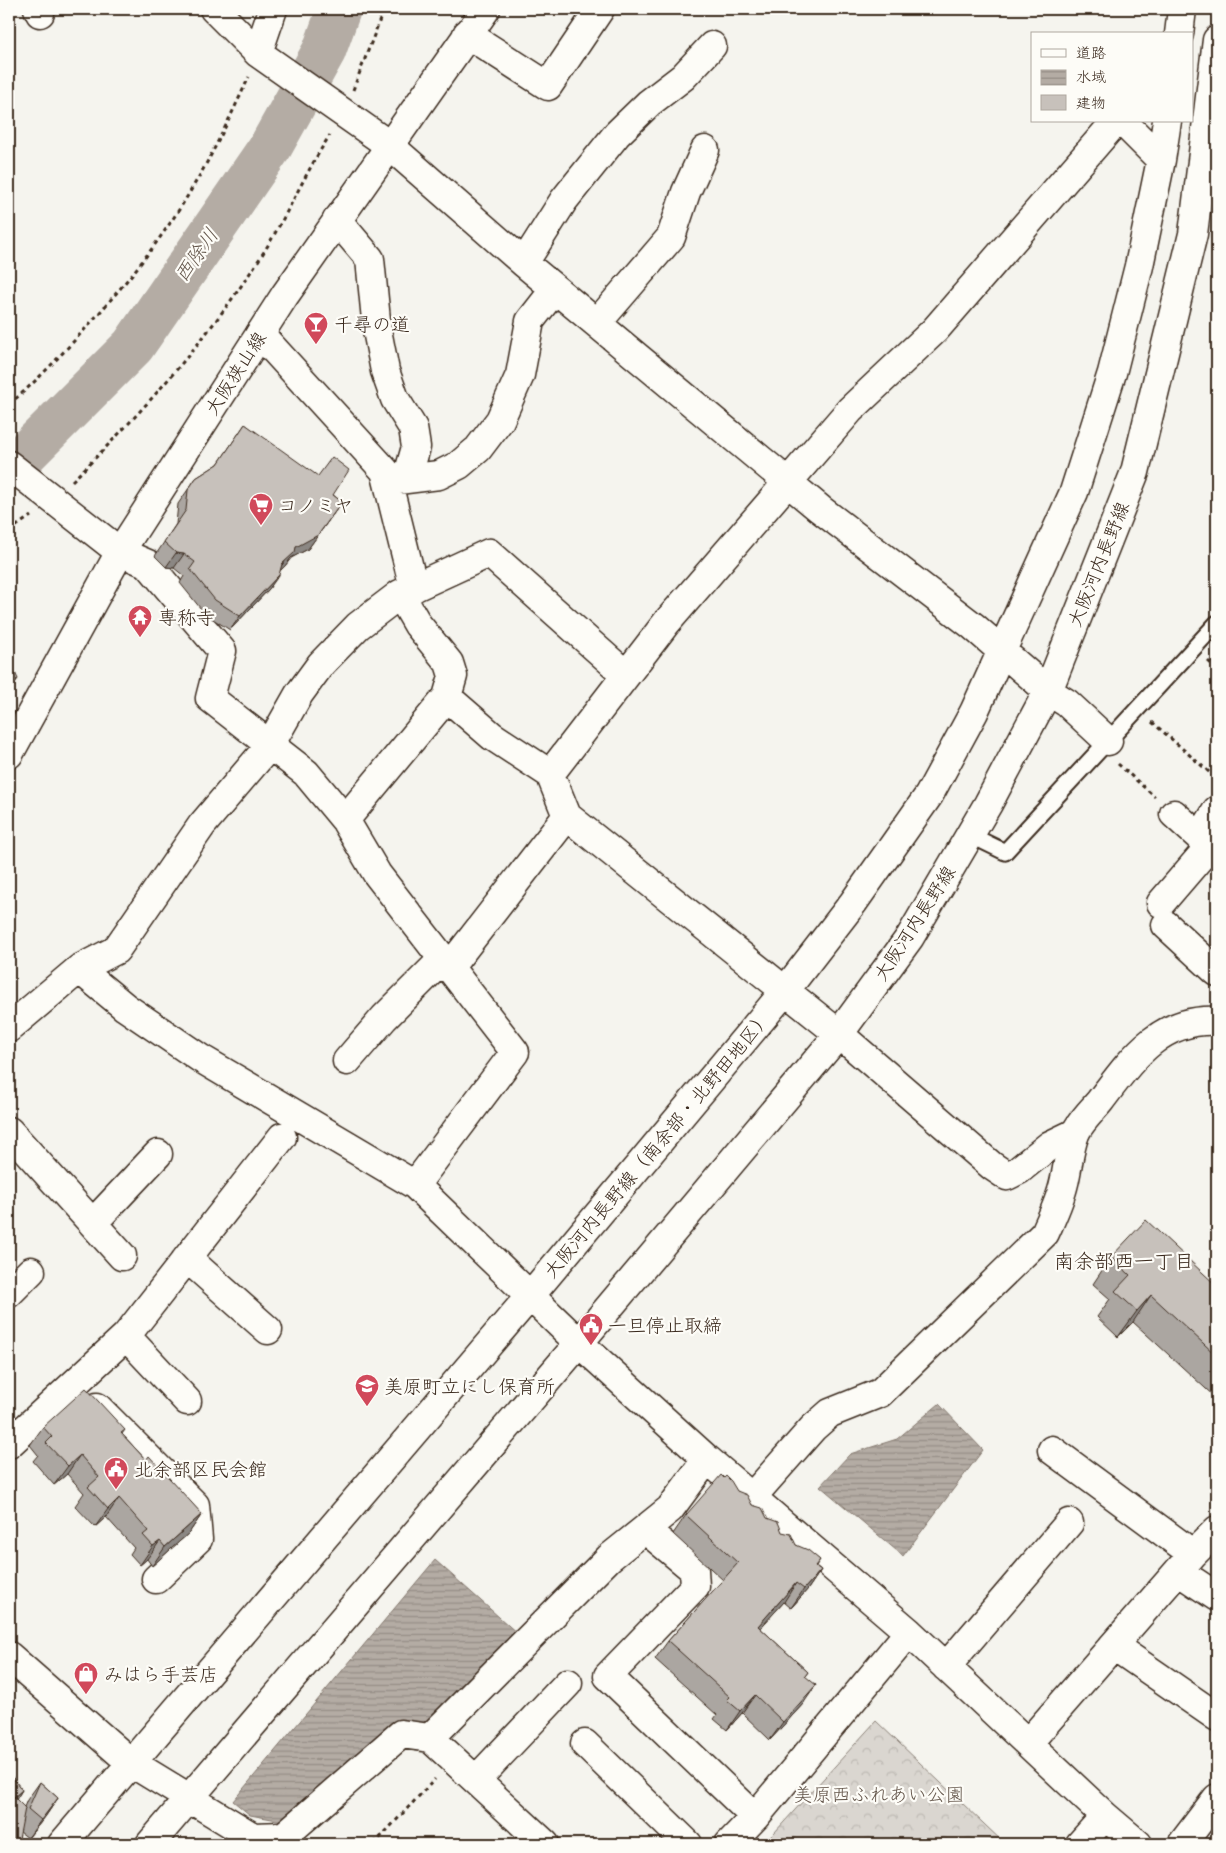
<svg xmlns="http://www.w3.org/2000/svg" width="1226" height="1853" font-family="'Shantell Sans','Klee One',sans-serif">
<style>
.forest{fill:url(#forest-crowns);stroke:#8a8077}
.water{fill:url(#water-rules);stroke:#84786e}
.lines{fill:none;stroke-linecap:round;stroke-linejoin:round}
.river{stroke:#b4aca4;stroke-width:44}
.service-casing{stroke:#3b2a1e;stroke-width:19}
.minor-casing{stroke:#3b2a1e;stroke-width:31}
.tertiary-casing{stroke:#3b2a1e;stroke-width:31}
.primary-casing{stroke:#3b2a1e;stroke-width:31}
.path{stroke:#3b2a1e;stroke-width:3;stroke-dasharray:4 4;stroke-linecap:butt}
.service{stroke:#fdfcf7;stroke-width:15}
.minor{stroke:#fdfcf7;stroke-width:28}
.tertiary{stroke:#fdfcf7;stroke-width:28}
.primary{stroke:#fdfcf7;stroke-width:28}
.wall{fill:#aba6a1;stroke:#3b2a1e}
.shaded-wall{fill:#8b8783;stroke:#3b2a1e}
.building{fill:#c7c1bb;stroke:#3b2a1e}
.labels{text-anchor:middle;stroke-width:4.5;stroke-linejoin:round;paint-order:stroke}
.poi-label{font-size:19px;fill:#3b2a1e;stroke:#fdfcf7;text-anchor:start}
.street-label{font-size:19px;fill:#3b2a1e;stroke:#fdfcf7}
.park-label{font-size:19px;fill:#63554a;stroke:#fdfcf7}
.water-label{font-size:20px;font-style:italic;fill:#65584d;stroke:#fdfcf7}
.neighbourhood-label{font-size:20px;fill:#3b2a1e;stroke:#fdfcf7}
</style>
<defs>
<pattern id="forest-crowns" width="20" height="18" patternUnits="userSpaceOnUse" patternTransform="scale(1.25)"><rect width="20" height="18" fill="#dad6d0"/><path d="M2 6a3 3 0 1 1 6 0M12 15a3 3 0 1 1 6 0" fill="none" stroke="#bcb8b2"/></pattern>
<pattern id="water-rules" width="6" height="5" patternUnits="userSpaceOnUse" patternTransform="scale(1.25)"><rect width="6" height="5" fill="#b4aca4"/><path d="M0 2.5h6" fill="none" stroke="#948c85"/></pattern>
</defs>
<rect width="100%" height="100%" fill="#f5f4ee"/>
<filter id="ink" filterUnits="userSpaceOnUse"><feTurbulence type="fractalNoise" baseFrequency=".02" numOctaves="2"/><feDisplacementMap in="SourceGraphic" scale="10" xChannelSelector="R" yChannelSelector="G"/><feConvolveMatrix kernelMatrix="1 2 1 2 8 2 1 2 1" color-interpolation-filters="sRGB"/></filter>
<g filter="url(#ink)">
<path class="forest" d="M 876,1721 L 1005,1844 L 764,1844 Z"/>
<path class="water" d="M 939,1404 L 983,1450 L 903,1556 L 820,1486 L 850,1454 L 897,1439 Z
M 435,1560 L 518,1634 L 424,1728 L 283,1821 L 250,1815 L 233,1801 Z"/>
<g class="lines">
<path class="river" d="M 9,470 L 133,346 L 271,146 L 324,51 L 339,9"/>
<defs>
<path id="service" d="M 970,835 L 1005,852 L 1217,623"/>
<path id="minor" d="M 38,9 L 40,13
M 214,9 L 258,53 L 389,145 L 524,263 L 820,509 L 973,626 L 1048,691 L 1067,703 L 1108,741
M 467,34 L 548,86 L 600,9
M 1179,34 L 1182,9
M 258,53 L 273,9
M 1122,121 L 1161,160
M 337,220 L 370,259 L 377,330 L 385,371 L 395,399 L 413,428 L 416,447 L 407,479
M 524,263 L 564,200 L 617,134 L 649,103 L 683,77 L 712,46
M 597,323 L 671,237 L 686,192 L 705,150
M 260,334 L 385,471 L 414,588
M 9,465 L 120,552 L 148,564 L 222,651 L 210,698 L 306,773 L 345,820 L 377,874 L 515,1052 L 415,1185
M 390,481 L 439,475 L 459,465 L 478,449 L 500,420 L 520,375 L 530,321 L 555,289
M 400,594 L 418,625 L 449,663 L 453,676 L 447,697 L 492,736 L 550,774
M 1174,814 L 1217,853
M 345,820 L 447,697
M 1200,838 L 1217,810
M 1161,903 L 1209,847
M 1166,925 L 1217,972
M 449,968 L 567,816
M 9,1028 L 79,969
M 347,1061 L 384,1018 L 442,960
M 9,1131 L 122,1256
M 1075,1133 L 1050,1145 L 1019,1170 L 1007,1176 L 992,1166 L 839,1034 L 567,816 L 550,774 L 667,622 L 788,482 L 850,410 L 935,330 L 1116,121
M 93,1223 L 158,1154
M 187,1258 L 268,1330
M 9,1293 L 31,1271
M 126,1336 L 187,1401
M 97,1407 L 195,1505 L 198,1539 L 156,1579
M 9,1444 L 126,1336 L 282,1137
M 1052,1450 L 1193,1554
M 646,1530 L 694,1570 L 695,1586 L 608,1676 L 755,1817
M 1178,1571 L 1217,1597
M 1114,1646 L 1217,1717
M 9,1656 L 130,1762 L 253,1837 L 284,1836 L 401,1734 L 430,1738 L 545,1844
M 946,1667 L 1069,1523
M 430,1738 L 609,1558 L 670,1509 L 707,1459
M 1028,1743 L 1193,1554 L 1217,1530
M 585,1744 L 688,1844
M 476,1780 L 568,1683
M 62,1844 L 530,1296 L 785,991 L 853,903 L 929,795 L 974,712 L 1074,492 L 1112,373 L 1139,266 L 1161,160 L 1167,121
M 150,1844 L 579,1343 L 415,1185 L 200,1058 L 125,1007 L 79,969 L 116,950 L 202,825 L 270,745 L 299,694 L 321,664 L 358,626 L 400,594 L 489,553 L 626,675
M 729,1844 L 755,1817 L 909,1632
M 1080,1844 L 1105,1816
M 1138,1844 L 1105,1816 L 909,1632 L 707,1459 L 579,1343 L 839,1034 L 910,937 L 988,804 L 1048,691 L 1135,472 L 1193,234 L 1217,40
M 1182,1844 L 1217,1798"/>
<path id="tertiary" d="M 752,1497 L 813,1428 L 830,1413 L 880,1393 L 1045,1233 C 1052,1217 1060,1201 1064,1183 C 1068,1167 1069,1149 1075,1134 C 1079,1123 1092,1111 1100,1101 C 1132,1059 1159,1018 1217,1021"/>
<path id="primary" d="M 9,754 L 120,552 L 285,295 L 486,9"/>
</defs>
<use href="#service" class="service-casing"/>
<use href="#minor" class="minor-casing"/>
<use href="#tertiary" class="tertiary-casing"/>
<use href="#primary" class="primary-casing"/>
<path class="path" d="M 353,90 L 384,9
M 9,404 C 33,385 53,363 74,341 C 118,293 162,241 194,185 C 215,150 232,113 249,77
M 72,481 C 140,415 204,343 256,264 C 284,223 303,176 330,135
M 9,531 L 31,516
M 1208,661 L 1217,669
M 1152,722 L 1217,779
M 1118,764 L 1155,797
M 374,1844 L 435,1779"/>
<use href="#service" class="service"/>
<use href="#minor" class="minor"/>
<use href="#tertiary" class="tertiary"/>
<use href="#primary" class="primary"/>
</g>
<path class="wall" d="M 245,424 L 342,502 L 308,549 L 291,558 L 285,566 L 280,571 L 269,589 L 230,630 L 205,614 L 180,583 L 184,576 L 174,568 L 166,567 L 155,556 L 176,524 L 178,504 L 196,478 L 218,464 Z
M 1111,1257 L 1217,1286 L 1217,1399 L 1133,1322 L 1118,1337 L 1097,1317 L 1110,1299 L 1093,1284 Z
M 43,1427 L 125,1430 L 122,1434 L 146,1460 L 202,1514 L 189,1533 L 152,1566 L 147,1559 L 140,1565 L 130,1554 L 134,1548 L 106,1517 L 95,1527 L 75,1506 L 84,1493 L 67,1474 L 54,1485 L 33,1461 L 38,1455 L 30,1445 Z
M 737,1491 L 796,1545 L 820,1560 L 816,1566 L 821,1570 L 808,1589 L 791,1608 L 784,1602 L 760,1628 L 808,1672 L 805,1676 L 803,1704 L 770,1740 L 742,1713 L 727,1730 L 714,1719 L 717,1715 L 655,1659 L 668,1641 L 723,1580 L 673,1534 L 686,1515 Z
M 9,1773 L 22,1790 L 16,1799 L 24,1807 L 27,1800 L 40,1782 L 58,1798 L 45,1817 L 28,1838 L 20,1832 Z"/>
<path class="shaded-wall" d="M 342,502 L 308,549 L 291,558 L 285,566 L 272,578 L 296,547 Z
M 176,553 L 184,554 L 174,568 L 166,567 Z
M 279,575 L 269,589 L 230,630 L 240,616 Z
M 18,679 L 9,691 L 9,683 Z
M 1151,1295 L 1133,1322 L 1118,1337 L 1137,1311 Z
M 80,1455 L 67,1474 L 54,1485 L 68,1466 Z
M 119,1498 L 106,1517 L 95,1527 L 108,1509 Z
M 202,1514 L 189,1533 L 152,1566 L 165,1547 Z
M 160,1541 L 147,1559 L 140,1565 L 153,1546 Z
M 821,1570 L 808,1589 L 791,1608 L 804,1589 Z
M 796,1583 L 784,1602 L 745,1645 L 758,1626 Z
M 816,1685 L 803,1704 L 770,1740 L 783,1722 Z
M 755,1695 L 742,1713 L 727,1730 L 740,1711 Z
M 22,1790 L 16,1800 L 14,1797 Z
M 58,1798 L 45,1817 L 28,1838 L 41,1820 Z"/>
<path class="building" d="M 245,424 L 318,476 L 332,457 L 349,470 L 333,495 L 342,502 L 318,535 L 296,547 L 295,552 L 282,564 L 279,575 L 240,616 L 215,600 L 190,569 L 195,562 L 184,554 L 176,553 L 164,542 L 186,510 L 188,490 L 196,478 L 218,464 Z
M 9,660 L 18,679 L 9,683 Z
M 1146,1220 L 1217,1286 L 1217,1356 L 1151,1295 L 1137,1311 L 1115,1291 L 1130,1275 L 1111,1257 Z
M 86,1388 L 125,1430 L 121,1433 L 146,1460 L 149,1456 L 202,1514 L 165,1547 L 160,1541 L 153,1546 L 143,1535 L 148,1531 L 119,1498 L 108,1509 L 88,1487 L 99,1477 L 80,1455 L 68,1466 L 46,1443 L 52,1437 L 43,1427 Z
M 721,1475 L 724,1478 L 726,1476 L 731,1481 L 737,1491 L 747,1495 L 752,1505 L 762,1508 L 767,1518 L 778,1522 L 782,1532 L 791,1534 L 796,1545 L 808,1550 L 820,1560 L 815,1566 L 821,1570 L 804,1589 L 796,1583 L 758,1626 L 808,1672 L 805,1676 L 816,1685 L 783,1722 L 755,1695 L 740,1711 L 727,1700 L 730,1697 L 668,1641 L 738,1563 L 686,1515 Z
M 9,1773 L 22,1790 L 14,1797 L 25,1808 L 18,1844 L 9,1844 Z
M 40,1782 L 58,1798 L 41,1820 L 28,1809 Z"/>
</g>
<defs>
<symbol id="bar-pin" viewBox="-11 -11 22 30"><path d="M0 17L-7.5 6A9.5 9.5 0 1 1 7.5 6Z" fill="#d1495b" stroke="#fdfcf7"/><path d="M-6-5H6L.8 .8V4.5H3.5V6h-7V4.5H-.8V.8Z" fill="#fff"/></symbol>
<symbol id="supermarket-pin" viewBox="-11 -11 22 30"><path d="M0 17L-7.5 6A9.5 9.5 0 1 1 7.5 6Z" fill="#d1495b" stroke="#fdfcf7"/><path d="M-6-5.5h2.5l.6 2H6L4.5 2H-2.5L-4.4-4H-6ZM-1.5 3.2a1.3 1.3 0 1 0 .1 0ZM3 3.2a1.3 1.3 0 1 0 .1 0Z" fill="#fff"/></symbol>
<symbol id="temple-pin" viewBox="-11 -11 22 30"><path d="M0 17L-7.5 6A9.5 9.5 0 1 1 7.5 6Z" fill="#d1495b" stroke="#fdfcf7"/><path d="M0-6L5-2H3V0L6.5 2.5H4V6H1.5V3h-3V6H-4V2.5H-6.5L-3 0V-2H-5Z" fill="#fff"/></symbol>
<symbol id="civic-pin" viewBox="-11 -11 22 30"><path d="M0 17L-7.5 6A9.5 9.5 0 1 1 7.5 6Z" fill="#d1495b" stroke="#fdfcf7"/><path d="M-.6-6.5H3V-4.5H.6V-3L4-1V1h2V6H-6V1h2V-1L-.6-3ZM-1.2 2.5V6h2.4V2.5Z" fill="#fff"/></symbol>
<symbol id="school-pin" viewBox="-11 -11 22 30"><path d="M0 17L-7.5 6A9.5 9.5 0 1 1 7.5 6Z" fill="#d1495b" stroke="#fdfcf7"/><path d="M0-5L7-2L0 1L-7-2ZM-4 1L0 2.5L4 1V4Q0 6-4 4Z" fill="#fff"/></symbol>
<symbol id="shop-pin" viewBox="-11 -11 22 30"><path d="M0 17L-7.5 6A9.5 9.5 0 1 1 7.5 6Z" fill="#d1495b" stroke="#fdfcf7"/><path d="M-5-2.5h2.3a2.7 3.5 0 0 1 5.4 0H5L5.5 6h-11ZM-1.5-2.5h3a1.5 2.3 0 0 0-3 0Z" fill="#fff"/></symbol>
</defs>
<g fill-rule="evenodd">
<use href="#bar-pin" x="302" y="310" width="28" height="38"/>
<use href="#supermarket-pin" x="247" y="491" width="28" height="38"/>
<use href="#temple-pin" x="126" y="603" width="28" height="38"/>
<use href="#civic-pin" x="577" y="1311" width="28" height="38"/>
<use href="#school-pin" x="353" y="1372" width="28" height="38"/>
<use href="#civic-pin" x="102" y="1455" width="28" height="38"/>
<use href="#shop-pin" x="72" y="1660" width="28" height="38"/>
</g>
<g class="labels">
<g class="poi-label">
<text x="334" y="331">千尋の道</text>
<text x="278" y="512">コノミヤ</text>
<text x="158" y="624">専称寺</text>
<text x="608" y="1332">一旦停止取締</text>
<text x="384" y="1393">美原町立にし保育所</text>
<text x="134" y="1476">北余部区民会館</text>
<text x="104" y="1681">みはら手芸店</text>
</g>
<g class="street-label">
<text transform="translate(235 373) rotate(-57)" y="7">大阪狭山線</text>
<text transform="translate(1098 564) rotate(-68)" y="7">大阪河内長野線</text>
<text transform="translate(914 923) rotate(-57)" y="7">大阪河内長野線</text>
<text transform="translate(657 1144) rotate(-50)" y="7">大阪河内長野線（南余部・北野田地区）</text>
</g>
<g class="park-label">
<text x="879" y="1801">美原西ふれあい公園</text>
</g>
<g class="water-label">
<text transform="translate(196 255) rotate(-55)" y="7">西除川</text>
</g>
<g class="neighbourhood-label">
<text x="1124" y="1268">南余部西一丁目</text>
</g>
</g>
<rect width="1226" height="1853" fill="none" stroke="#fdfcf7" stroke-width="30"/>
<rect x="15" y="15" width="1196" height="1823" fill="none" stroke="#3b2a1e" stroke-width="2" filter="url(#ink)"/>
<rect x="1031" y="32" width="162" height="90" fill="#fdfcf7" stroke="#afa8a0"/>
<rect x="1041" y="49" width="25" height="8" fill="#fdfcf7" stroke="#afa8a0"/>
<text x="1076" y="58" font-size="15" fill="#3b2a1e">道路</text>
<rect x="1041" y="70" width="25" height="15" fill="url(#water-rules)" stroke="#afa8a0"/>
<text x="1076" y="82" font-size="15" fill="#3b2a1e">水域</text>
<rect x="1041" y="95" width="25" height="15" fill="#c7c1bb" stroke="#afa8a0"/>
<text x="1076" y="108" font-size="15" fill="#3b2a1e">建物</text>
</svg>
